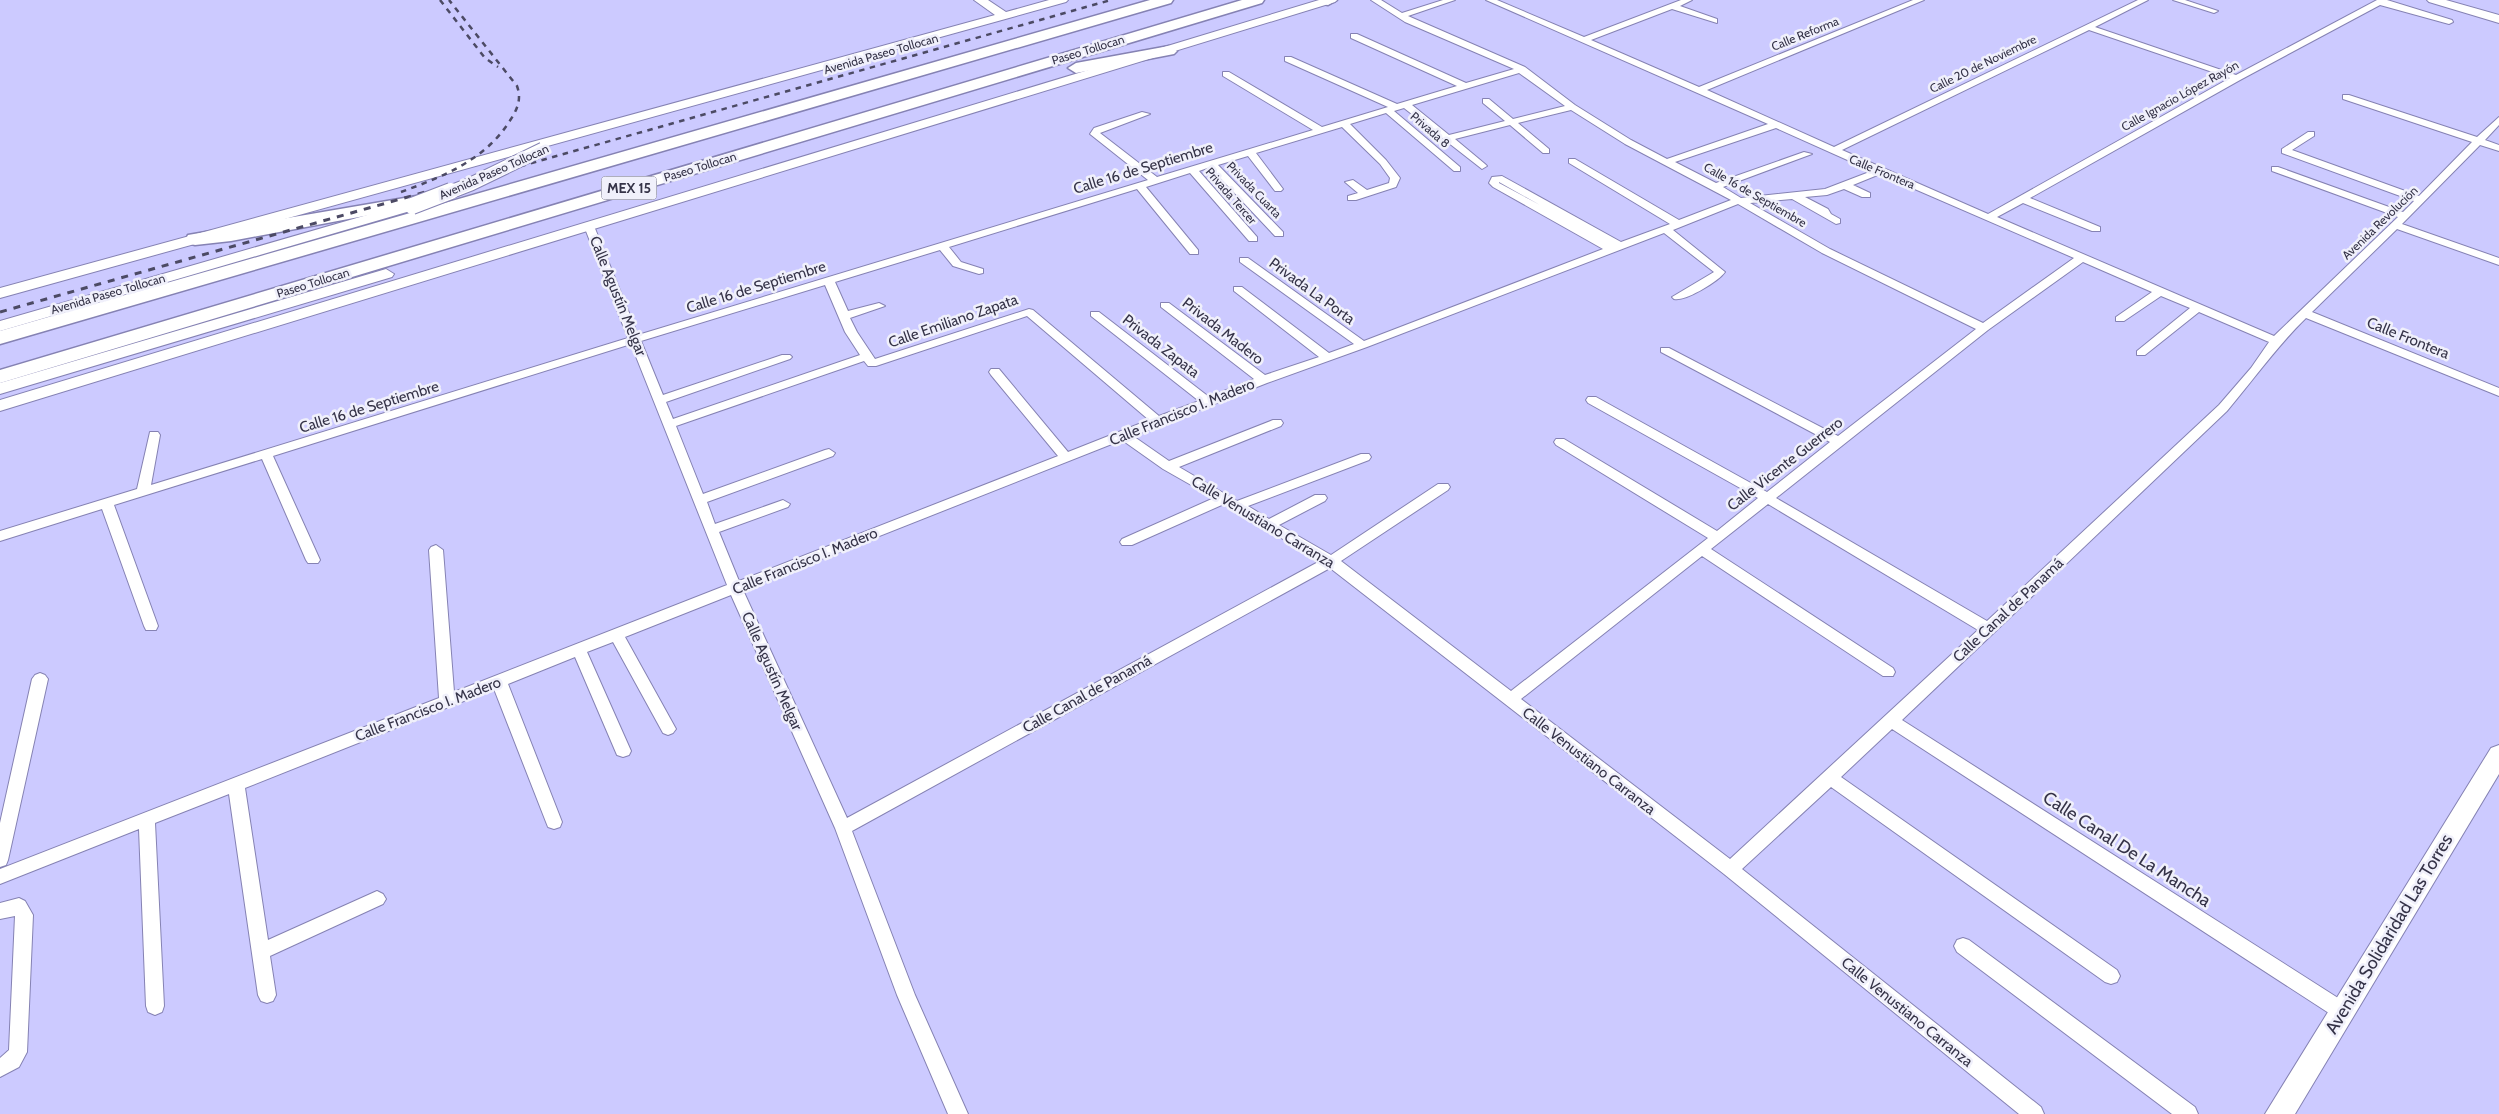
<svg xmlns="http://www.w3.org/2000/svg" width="2499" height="1114" font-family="Cabin,sans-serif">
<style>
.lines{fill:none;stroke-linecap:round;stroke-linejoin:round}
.street-casing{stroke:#8582b3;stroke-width:2}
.secondary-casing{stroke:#8582b3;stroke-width:2}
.highway-casing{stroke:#8582b3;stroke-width:3}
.street{fill:#fff;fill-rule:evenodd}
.secondary{fill:#fff;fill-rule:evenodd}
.highway{fill:#fff;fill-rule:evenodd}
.rail-far1{stroke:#4c4a64;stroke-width:2.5;stroke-dasharray:5.5 5.5;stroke-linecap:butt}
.rail{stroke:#4c4a64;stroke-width:3;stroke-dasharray:7 7;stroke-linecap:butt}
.secondary-bridge-far1-casing{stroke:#8582b3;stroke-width:15;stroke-linecap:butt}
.secondary-bridge-casing{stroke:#8582b3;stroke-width:18;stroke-linecap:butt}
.secondary-bridge-far1{stroke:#fff;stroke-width:13}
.secondary-bridge{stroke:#fff;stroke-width:16}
.labels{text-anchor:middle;stroke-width:5;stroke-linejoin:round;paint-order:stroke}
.far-street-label{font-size:12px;fill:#353348;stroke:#f0f0fb}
.shield{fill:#f0f0fb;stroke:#6d6c7e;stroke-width:1}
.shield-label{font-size:14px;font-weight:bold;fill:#353348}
.street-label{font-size:15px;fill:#353348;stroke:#f0f0fb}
.near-street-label{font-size:18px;fill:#353348;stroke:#f0f0fb}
</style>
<rect width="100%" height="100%" fill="#cccaff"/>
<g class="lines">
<defs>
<path id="street" d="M 1371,0 L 1381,0 L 1402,13 L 1443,0 L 1455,0 L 1408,16 L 1525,67 L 1575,105 L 1631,140 L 1667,159 L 1768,124 L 1486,0 L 1497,0 L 1584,37 L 1681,0 L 1692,0 L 1680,6 L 1717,19 L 1717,23 L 1672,9 L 1591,40 L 1699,87 L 1913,0 L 1924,0 L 1707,90 L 1834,147 L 2138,0 L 2148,0 L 2095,27 L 2236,75 L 2377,0 L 2387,0 L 2452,20 L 2453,22 L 2449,24 L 2380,5 L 2240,80 L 2030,198 L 2100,227 L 2100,231 L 2092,231 L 2023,203 L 1997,217 L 2274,336 L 2398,217 L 2272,171 L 2272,167 L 2278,167 L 2403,212 L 2414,201 L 2282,153 L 2282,149 L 2308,132 L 2314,132 L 2314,136 L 2292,150 L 2419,196 L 2472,142 L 2343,99 L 2343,95 L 2349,95 L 2477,137 L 2499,117 L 2499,125 L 2485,140 L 2499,145 L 2499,151 L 2480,145 L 2402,224 L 2499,258 L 2499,265 L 2397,229 L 2312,312 L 2499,388 L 2499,396 L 2306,318 C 2277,346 2254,379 2227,411 L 1902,720 L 2349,1005 L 2351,1011 L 2349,1017 L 2342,1020 L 2335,1017 L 1892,729 L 1841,777 L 2117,970 L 2120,976 L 2117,982 L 2111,984 L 2105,982 L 1831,787 L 1742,869 L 2041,1107 L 2044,1114 L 2019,1114 L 1724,874 L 1330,568 L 852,831 L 915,995 L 968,1114 L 948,1114 L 897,995 L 835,828 L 731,595 L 625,637 L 676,729 L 673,733 L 668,735 L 663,733 L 613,642 L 587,652 L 631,751 L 629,755 L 623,757 L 617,755 L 575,657 L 508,684 L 562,822 L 560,827 L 554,829 L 548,827 L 546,822 L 494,689 L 245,788 L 268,940 L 377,891 L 383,894 L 386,899 L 383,904 L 270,956 L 276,995 L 273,1001 L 267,1003 L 261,1001 L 258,995 L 229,794 L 155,823 L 164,1006 L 162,1012 L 155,1015 L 148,1012 L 146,1006 L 139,829 L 0,884 L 0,869 L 439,698 L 429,550 L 431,547 L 436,545 L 443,550 L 454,692 L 727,585 L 631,344 L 273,456 L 320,560 L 318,563 L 308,563 L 306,560 L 262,459 L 114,505 L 158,626 L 156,630 L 146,630 L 144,626 L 102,509 L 0,541 L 0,531 L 137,489 L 150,432 L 158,432 L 160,435 L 151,485 L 628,338 L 584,226 L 585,224 L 589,223 L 594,226 L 638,335 L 1148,180 L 1090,134 L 1094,128 L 1142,112 L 1150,114 L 1100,133 L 1157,177 L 1313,130 L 1223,76 L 1223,72 L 1229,72 L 1322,127 L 1388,107 L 1285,61 L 1285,57 L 1291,57 L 1397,104 L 1457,86 L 1351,38 L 1351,34 L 1357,34 L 1466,83 L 1514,69 L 1405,22 ZM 2089,30 L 2230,78 L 1988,214 L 1842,150 ZM 1519,73 L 1565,106 L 1513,119 L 1489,99 L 1483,99 L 1483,103 L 1505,121 L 1449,135 L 1412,105 ZM 1404,108 L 1482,169 L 1487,166 L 1485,164 L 1455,139 L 1510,125 L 1543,153 L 1549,153 L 1549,149 L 1518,123 L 1571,110 L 1625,144 L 1731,200 L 1679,220 L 1575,159 L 1569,159 L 1569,163 L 1670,224 L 1621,242 L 1502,176 L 1492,177 L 1489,183 L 1493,187 L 1603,249 L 1364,341 L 1248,258 L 1240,258 L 1240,262 L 1354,344 L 1329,353 L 1242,287 L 1234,287 L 1234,291 L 1319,357 L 1265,375 L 1169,303 L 1161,303 L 1161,307 L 1254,379 L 1209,397 L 1099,312 L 1091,312 L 1091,316 L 1199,401 L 1159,416 L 1033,310 L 1029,309 L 875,359 L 857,332 L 850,318 L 885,306 L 879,303 L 848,311 L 835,282 L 940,250 L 953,266 L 979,274 L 983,273 L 983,269 L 961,262 L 949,247 L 1137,189 L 1190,254 L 1198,254 L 1198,250 L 1146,187 L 1190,173 L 1249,241 L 1257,241 L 1257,237 L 1199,171 L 1210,167 L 1275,236 L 1283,236 L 1283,232 L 1218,165 L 1248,156 L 1275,191 L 1281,191 L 1283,189 L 1256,153 L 1342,127 L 1380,164 L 1390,178 L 1389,183 L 1367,190 L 1353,180 L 1345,182 L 1358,193 L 1348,196 L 1348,200 L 1356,200 L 1396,187 L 1400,178 L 1386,160 L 1350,124 L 1386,113 L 1454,171 L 1460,171 L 1460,167 L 1394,111 ZM 1776,128 L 1872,171 L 1825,189 L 1741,198 L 1723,187 L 1812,154 L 1804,152 L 1716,183 L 1675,162 ZM 1880,174 L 2074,258 L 1983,323 L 1830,249 L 1750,203 L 1792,199 L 1836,224 L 1840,223 L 1840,219 L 1831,214 L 1828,209 L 1805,197 L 1827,195 L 1844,189 L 1862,197 L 1870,197 L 1870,193 L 1853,185 ZM 1499,182 L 1540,205 L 1499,183 ZM 1738,204 L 1822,253 L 1976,329 L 1838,436 L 1669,348 L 1661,348 L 1661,352 L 1830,442 L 1767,492 L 1596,397 L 1588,397 L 1586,400 L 1588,403 L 1758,498 L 1717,531 L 1564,439 L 1556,439 L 1554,442 L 1556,445 L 1708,538 L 1511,691 L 1341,561 L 1448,490 L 1450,487 L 1448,484 L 1438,484 L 1331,555 L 1279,525 L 1325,501 L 1327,498 L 1325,495 L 1315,495 L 1269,519 L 1248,506 L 1369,460 L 1371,457 L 1369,454 L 1361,454 L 1237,501 L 1179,467 L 1281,426 L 1283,423 L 1281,420 L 1273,420 L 1169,461 L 1133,436 L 1267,383 L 1367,347 L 1664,233 L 1714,272 L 1672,297 L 1674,299 C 1685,302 1719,281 1725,272 L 1673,230 ZM 2083,262 L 2152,292 L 2116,317 L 2116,321 L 2124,321 L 2161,296 L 2190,308 L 2137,351 L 2137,355 L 2145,355 L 2199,312 L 2269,342 L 2251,368 L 2219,405 L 1987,621 L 1776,498 L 1988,330 ZM 825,285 L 845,332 L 860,355 L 673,419 L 666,402 L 790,359 L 792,357 L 790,355 L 782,355 L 663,395 L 641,341 ZM 1027,316 L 1149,420 L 1068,452 L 999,369 L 991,369 L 989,372 L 991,375 L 1058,456 L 739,581 L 719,532 L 788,507 L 790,504 L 783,500 L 715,524 L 707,502 L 833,456 L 835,453 L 829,449 L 825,450 L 703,494 L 676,426 L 864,361 L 868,366 L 876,366 ZM 1122,440 L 1163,469 L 1214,498 L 1122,539 L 1120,542 L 1122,545 L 1132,545 L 1224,504 L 1320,561 L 847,818 L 743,590 ZM 1768,504 L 1978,630 L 1730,859 L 1521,699 L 1702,556 L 1883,676 L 1893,676 L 1895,672 L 1893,668 L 1711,549 Z
M 2173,0 L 2185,0 L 2218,11 L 2214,13 Z
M 40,673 L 45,675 L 48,679 L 8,860 L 6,865 L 0,867 L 0,823 L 32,679 L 35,675 Z
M 19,898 L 25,901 L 33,915 L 27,1052 L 19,1067 L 0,1077 L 0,1058 L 9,1050 L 15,916 L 0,919 L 0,903 Z
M 1963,938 L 1969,940 L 2195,1107 L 2198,1114 L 2172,1114 L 1957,952 L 1954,946 L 1957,940 Z"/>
<path id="secondary" d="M 974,0 L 988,0 L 1006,12 L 1049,0 L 1068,0 L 1066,2 L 1009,18 L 0,298 L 0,288 L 995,15 Z
M 1319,0 L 1337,0 L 1335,2 L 0,411 L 0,400 Z
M 2427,0 L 2446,0 L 2499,15 L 2499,23 L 2429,2 Z
M 412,202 L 417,203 L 419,206 L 417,209 L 0,331 L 0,321 Z
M 386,269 L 394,274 L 392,277 L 0,394 L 0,383 Z
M 2499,745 L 2499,774 L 2295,1114 L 2265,1114 L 2491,748 Z"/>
<path id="highway" d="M 1150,0 L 1173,0 L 1171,3 L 0,344 L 0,331 Z
M 1242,0 L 1264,0 L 1262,3 L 0,383 L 0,370 Z
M 1321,0 L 1337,0 L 1328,5 L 1323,4 Z
M 1169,46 L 1177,51 L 1174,54 L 1076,73 L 1068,68 L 1076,63 Z
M 422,195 L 428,196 L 431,200 L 428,204 L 231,241 L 195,245 L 188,243 L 186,239 L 188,235 Z"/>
</defs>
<use href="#street" class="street-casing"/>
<use href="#secondary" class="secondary-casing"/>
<use href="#highway" class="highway-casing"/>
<use href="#street" class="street"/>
<use href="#secondary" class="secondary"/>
<use href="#highway" class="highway"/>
<path class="rail-far1" d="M 440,0 L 485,58 L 498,67
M 401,192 C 442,177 485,160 509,122 C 517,110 522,100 517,86 L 449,0
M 425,193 L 1111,0"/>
<path class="rail" d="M 0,312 L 429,191"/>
<defs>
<path id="secondary-bridge-far1" d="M 448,193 L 471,184 L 543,149"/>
<path id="secondary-bridge" d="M 412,206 L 451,191"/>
</defs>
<use href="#secondary-bridge-far1" class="secondary-bridge-far1-casing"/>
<use href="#secondary-bridge" class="secondary-bridge-casing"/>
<use href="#secondary-bridge-far1" class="secondary-bridge-far1"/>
<use href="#secondary-bridge" class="secondary-bridge"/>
</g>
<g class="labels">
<g class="far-street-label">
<text transform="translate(1805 34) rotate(-22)" y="4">Calle Reforma</text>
<text transform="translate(1088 50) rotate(-17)" y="4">Paseo Tollocan</text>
<text transform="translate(881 54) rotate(-16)" y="4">Avenida Paseo Tollocan</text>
<text transform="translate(1983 64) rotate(-26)" y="4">Calle 20 de Noviembre</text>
<text transform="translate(2180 96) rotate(-29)" y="4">Calle Ignacio López Rayón</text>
<text transform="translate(1430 130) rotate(41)" y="4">Privada 8</text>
<text transform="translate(700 167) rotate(-17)" y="4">Paseo Tollocan</text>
<text transform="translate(494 172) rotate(-24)" y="4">Avenida Paseo Tollocan</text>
<text transform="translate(1882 172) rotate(23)" y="4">Calle Frontera</text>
<text transform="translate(1254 190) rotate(46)" y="4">Privada Cuarta</text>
<text transform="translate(1755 195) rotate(30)" y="4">Calle 16 de Septiembre</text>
<text transform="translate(1231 196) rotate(49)" y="4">Privada Tercer</text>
<text transform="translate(2380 223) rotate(-44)" y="4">Avenida Revolución</text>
<text transform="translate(313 283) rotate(-17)" y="4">Paseo Tollocan</text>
<text transform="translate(108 294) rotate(-16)" y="4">Avenida Paseo Tollocan</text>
</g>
<rect class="shield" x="601.5" y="176.5" width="55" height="23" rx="4"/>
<g class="shield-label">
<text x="629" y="193">MEX 15</text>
</g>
<g class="street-label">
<text transform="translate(1143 168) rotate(-17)" y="5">Calle 16 de Septiembre</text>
<text transform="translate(756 287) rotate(-17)" y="5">Calle 16 de Septiembre</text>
<text transform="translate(1312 291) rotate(36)" y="5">Privada La Porta</text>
<text transform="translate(618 296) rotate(68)" y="5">Calle Agustín Melgar</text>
<text transform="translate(953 321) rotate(-19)" y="5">Calle Emiliano Zapata</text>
<text transform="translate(1223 331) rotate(38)" y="5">Privada Madero</text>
<text transform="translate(2408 338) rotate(22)" y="5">Calle Frontera</text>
<text transform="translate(1161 346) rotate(38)" y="5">Privada Zapata</text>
<text transform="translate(369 407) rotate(-17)" y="5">Calle 16 de Septiembre</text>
<text transform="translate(1182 412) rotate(-22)" y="5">Calle Francisco I. Madero</text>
<text transform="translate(1785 464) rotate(-38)" y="5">Calle Vicente Guerrero</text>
<text transform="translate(1263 522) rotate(31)" y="5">Calle Venustiano Carranza</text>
<text transform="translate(805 561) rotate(-22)" y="5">Calle Francisco I. Madero</text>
<text transform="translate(2008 610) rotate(-43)" y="5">Calle Canal de Panamá</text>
<text transform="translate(772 671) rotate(66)" y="5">Calle Agustín Melgar</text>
<text transform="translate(1087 694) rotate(-29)" y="5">Calle Canal de Panamá</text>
<text transform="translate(428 709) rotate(-21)" y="5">Calle Francisco I. Madero</text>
<text transform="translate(1589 761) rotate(38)" y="5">Calle Venustiano Carranza</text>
<text transform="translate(1907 1012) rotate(39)" y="5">Calle Venustiano Carranza</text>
</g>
<g class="near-street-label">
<text transform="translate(2127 849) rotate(33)" y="6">Calle Canal De La Mancha</text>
<text transform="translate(2389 934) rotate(-59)" y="6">Avenida Solidaridad Las Torres</text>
</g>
</g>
</svg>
